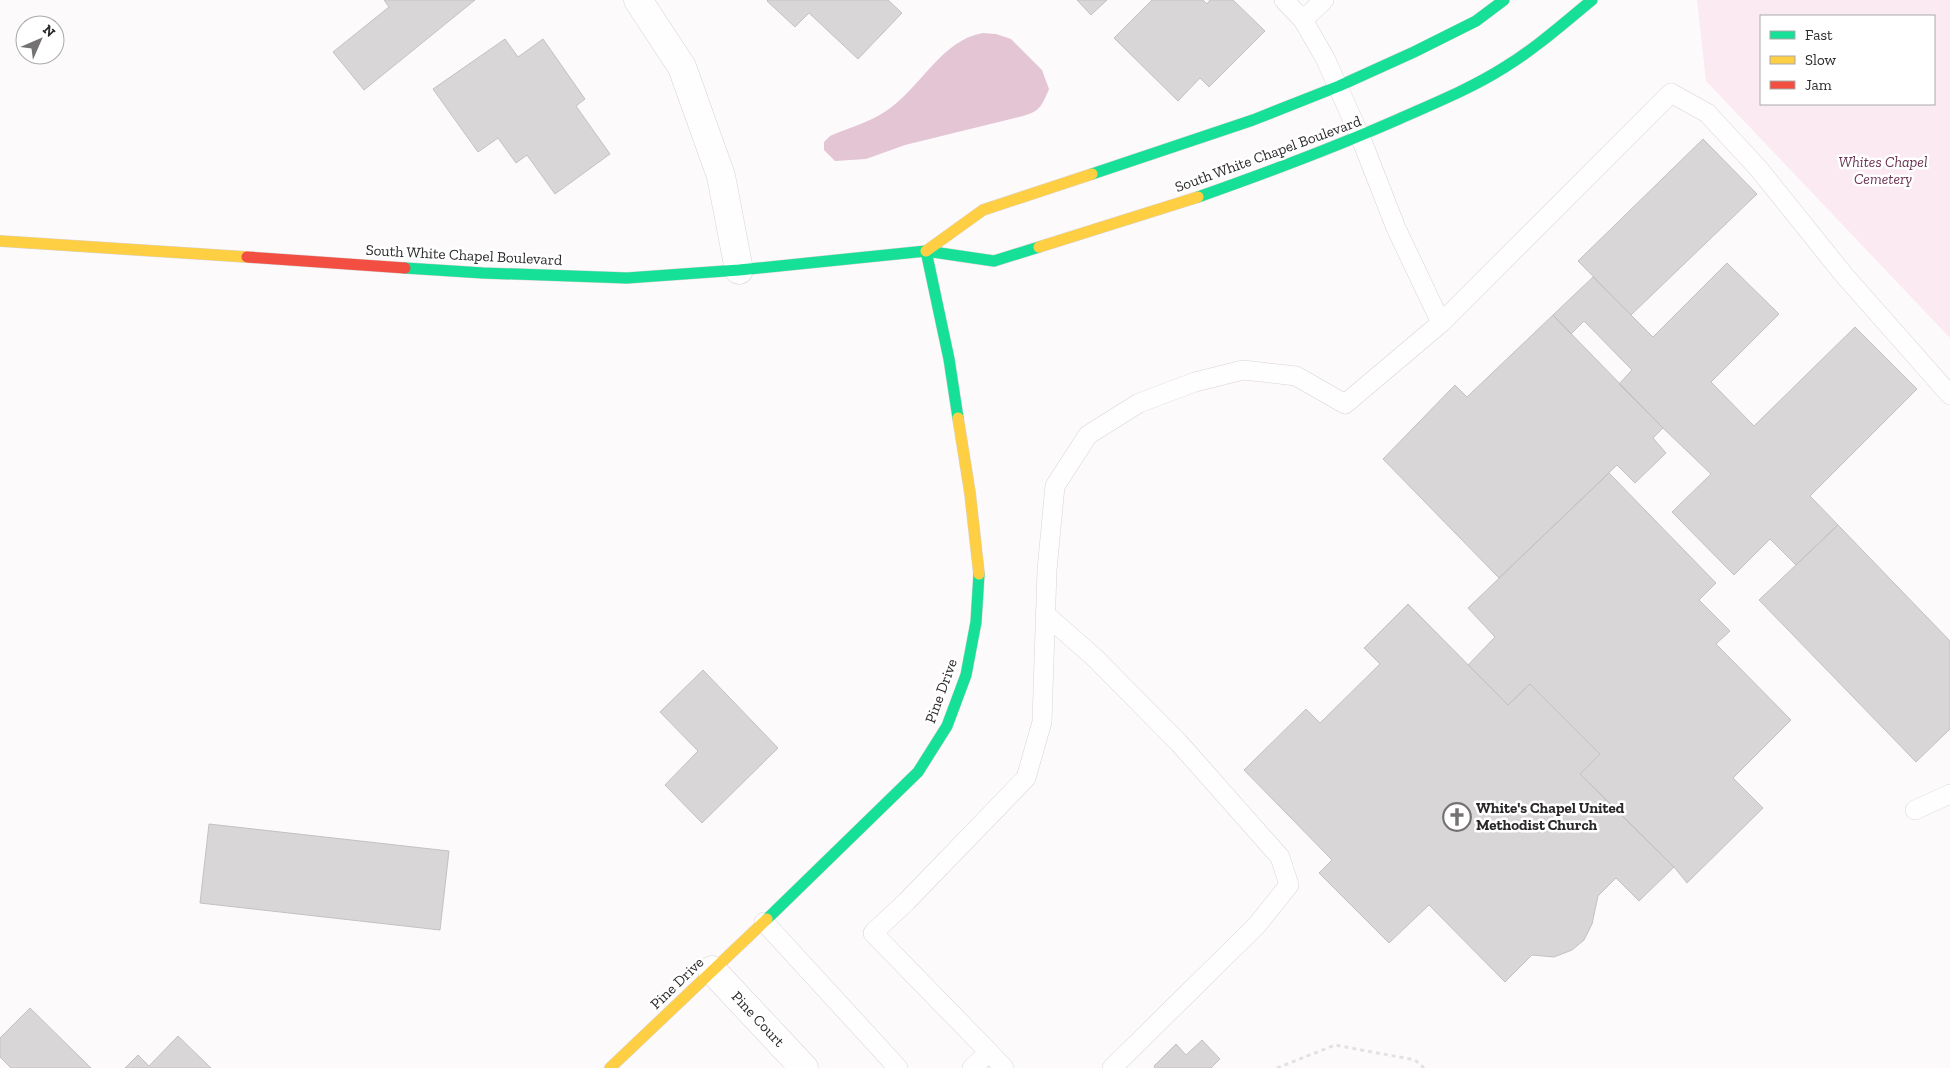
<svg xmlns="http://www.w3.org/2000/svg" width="1950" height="1068" font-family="'Zilla Slab',serif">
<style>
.green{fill:#fbeaf2;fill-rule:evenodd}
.water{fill:#e4c5d4}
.building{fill:#d9d6d7;stroke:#c3c1c2}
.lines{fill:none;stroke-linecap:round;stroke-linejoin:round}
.lane-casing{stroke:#d7d4d5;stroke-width:20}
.street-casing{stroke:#d7d4d5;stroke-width:29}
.fast-casing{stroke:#d7d4d5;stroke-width:12}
.slow-casing{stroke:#d7d4d5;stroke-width:12}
.jam-casing{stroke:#d7d4d5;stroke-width:12}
.path{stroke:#e3e2e2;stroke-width:3;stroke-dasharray:4 4;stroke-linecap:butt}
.lane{stroke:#fffefe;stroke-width:19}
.street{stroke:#fffefe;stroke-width:28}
.fast{stroke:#16e098;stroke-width:11}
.slow{stroke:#ffcf43;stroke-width:11}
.jam{stroke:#f24e42;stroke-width:11}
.labels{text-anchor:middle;stroke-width:5;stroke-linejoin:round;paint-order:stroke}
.street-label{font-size:15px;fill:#2b2829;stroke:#fff}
.park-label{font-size:15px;font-style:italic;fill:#6a3250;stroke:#fff}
.poi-label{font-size:15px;font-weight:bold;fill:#2b2829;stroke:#fff;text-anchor:start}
</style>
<rect width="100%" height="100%" fill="#fdfafb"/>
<path class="green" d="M 1697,0 L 1950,0 L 1950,338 L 1706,81 ZM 1761,16 L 1934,16 L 1934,104 L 1761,104 Z"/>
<path class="water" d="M 983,33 L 996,34 L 1011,39 L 1042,70 L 1049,89 C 1042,105 1041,111 1023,116 L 905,145 L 866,159 L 835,161 L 824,150 L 824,142 L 830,136 C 848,128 870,122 886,111 C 919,90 942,39 983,33 Z"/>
<path class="building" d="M 384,0 L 475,0 L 364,90 L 333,52 L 389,7 Z
M 768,0 L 888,0 L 902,13 L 858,59 L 809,13 L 795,27 L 767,1 Z
M 1077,0 L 1107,0 L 1091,15 Z
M 1152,0 L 1203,0 L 1207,4 L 1210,0 L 1233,0 L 1265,31 L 1209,87 L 1200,78 L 1178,101 L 1114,38 Z
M 505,39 L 518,57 L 543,39 L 585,99 L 576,106 L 610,154 L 555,194 L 527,155 L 516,163 L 498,138 L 478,152 L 433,89 Z
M 1703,139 L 1757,194 L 1631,315 L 1578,261 Z
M 1727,263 L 1779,314 L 1711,382 L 1754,426 L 1855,327 L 1917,389 L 1810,496 L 1838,525 L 1796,565 L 1770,539 L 1734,575 L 1672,512 L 1711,474 L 1663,428 L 1619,384 L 1632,370 L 1584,321 L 1571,334 L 1553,315 L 1593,277 L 1653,337 Z
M 1553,315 L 1663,428 L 1653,438 L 1666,453 L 1635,483 L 1617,465 L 1499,578 L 1383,459 L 1455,385 L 1467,397 Z
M 1609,473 L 1716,583 L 1699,600 L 1730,631 L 1716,644 L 1791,720 L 1733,778 L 1763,808 L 1687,883 L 1674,867 L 1580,774 L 1600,754 L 1530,684 L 1508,705 L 1468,665 L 1495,637 L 1468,608 Z
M 1838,525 L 1950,641 L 1950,729 L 1916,762 L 1759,600 Z
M 1408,604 L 1508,705 L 1530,684 L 1600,754 L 1580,774 L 1674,867 L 1639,901 L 1616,878 L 1598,896 L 1592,924 L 1584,940 L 1572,950 L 1554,957 L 1532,955 L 1505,982 L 1429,905 L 1389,943 L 1319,873 L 1332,860 L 1244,770 L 1306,709 L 1320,723 L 1380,664 L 1364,648 Z
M 703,670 L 778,748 L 702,823 L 665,785 L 698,751 L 660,712 Z
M 209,824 L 449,851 L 440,930 L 200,903 Z
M 30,1008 L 91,1068 L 11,1068 L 0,1057 L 0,1038 Z
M 178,1036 L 211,1068 L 125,1068 L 138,1055 L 149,1066 Z
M 1202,1040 L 1220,1059 L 1211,1068 L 1155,1068 L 1154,1066 L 1176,1044 L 1186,1055 Z"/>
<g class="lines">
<defs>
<path id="lane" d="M 1303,20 L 1324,0
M 1441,323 L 1671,93 L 1707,113 L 1758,168 L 1844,275 L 1950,395
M 1045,614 L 1095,658 L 1179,743 L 1280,857 L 1289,885 L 1257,925 L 1112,1068
M 1915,810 L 1950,794
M 764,922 L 898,1068
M 989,1052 L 1004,1068
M 972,1068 L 989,1052 L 873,933 L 907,901 L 1026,778 L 1042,722 L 1047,570 L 1055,486 L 1088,435 L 1139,403 L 1195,382 L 1243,370 L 1296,376 L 1345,404 L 1441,323 L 1396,228 L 1360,136 L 1325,58 L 1303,20 L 1284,0"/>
<path id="street" d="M 638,0 L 682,67 L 721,176 L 739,270
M 712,970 L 804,1068"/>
<path id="fast" d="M 1092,174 L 1253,120 L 1339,86 L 1414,52 L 1476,21 L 1504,0
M 1198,197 C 1266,173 1333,148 1399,119 C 1435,103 1472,88 1505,67 C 1536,48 1564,23 1592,0
M 926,251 L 949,359 L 958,418
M 405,268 L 483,273 L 627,278 L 739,270 L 926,251 L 994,261 L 1039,247
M 767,919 L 918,772 L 947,726 L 966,675 L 976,622 L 979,574"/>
<path id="slow" d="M 0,241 L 247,257
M 1039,247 L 1198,197
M 926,251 L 983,210 L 1092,174
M 958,418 L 970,493 L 979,574
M 610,1068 L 767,919"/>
<path id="jam" d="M 247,257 L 405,268"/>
</defs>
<use href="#lane" class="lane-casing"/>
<use href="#street" class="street-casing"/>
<use href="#fast" class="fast-casing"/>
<use href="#slow" class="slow-casing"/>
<use href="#jam" class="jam-casing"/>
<path class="path" d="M 1277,1068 L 1335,1045 L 1415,1060 L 1424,1068"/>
<use href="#lane" class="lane"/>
<use href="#street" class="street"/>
<use href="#fast" class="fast"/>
<use href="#slow" class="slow"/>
<use href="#jam" class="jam"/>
</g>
<defs>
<symbol id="church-ring" viewBox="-11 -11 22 22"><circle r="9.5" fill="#fff" stroke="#747272" stroke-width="1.5"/><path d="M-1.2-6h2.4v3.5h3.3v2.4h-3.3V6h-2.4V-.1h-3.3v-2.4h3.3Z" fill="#747272"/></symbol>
</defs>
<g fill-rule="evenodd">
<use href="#church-ring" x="1441" y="801" width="32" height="32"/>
</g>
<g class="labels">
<g class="street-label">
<text transform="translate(1268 154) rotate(-20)" y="5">South White Chapel Boulevard</text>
<text transform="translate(464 255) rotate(3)" y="5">South White Chapel Boulevard</text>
<text transform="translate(941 691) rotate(-70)" y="5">Pine Drive</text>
<text transform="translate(677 983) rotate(-44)" y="5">Pine Drive</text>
<text transform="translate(758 1019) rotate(47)" y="5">Pine Court</text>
</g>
<g class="park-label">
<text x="1883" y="167">Whites Chapel<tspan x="1883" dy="17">Cemetery</tspan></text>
</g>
<g class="poi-label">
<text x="1476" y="813">White's Chapel United<tspan x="1476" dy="17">Methodist Church</tspan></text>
</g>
</g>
<rect x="1760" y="15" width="175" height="90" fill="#ffffff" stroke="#aaa9a9"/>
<rect x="1770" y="31" width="25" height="8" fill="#16e098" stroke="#aaa9a9"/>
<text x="1805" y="40" font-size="15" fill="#2b2829">Fast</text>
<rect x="1770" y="56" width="25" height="8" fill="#ffcf43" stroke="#aaa9a9"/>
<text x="1805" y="65" font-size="15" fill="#2b2829">Slow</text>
<rect x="1770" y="81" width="25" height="8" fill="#f24e42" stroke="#aaa9a9"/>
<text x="1805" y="90" font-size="15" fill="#2b2829">Jam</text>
<g transform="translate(40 40) rotate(45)"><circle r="24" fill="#ffffff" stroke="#aaa9a9"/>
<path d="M0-4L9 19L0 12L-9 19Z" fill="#747272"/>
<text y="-8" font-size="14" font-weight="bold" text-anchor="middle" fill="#2b2829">N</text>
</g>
</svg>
